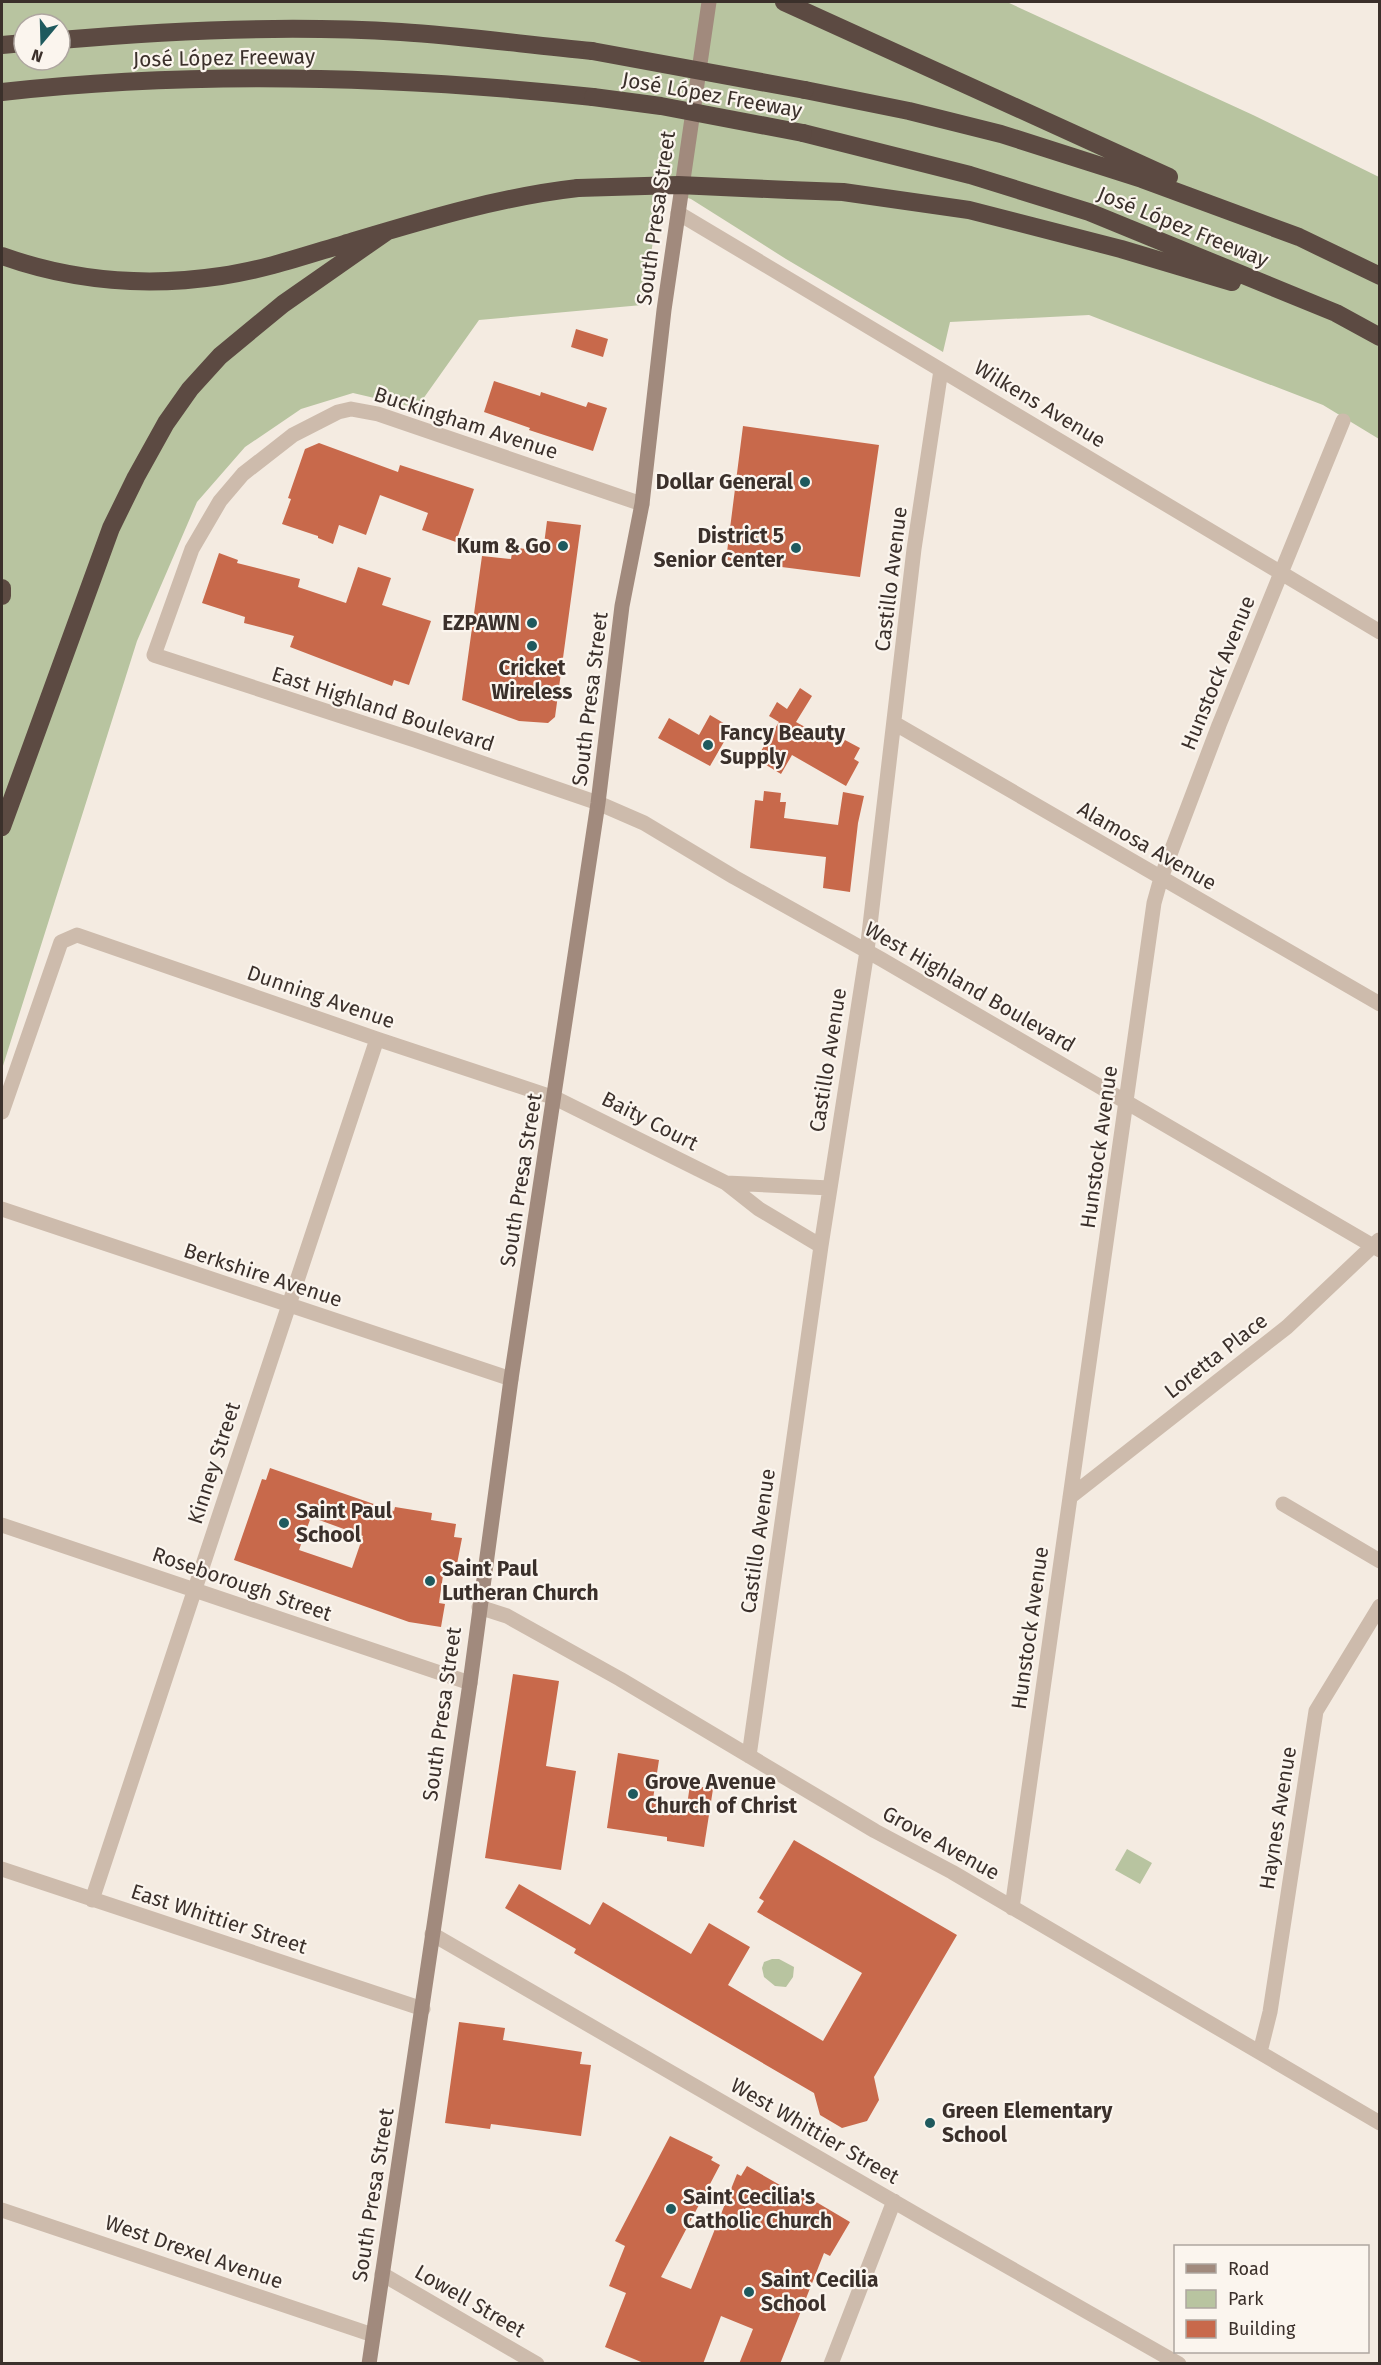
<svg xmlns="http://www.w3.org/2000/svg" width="1381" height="2365" font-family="'Fira Sans',sans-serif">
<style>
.green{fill:#b8c4a0;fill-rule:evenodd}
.building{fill:#c8694b;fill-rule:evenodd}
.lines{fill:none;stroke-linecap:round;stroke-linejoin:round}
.minor{stroke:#cdbbac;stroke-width:15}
.secondary{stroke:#a18a7d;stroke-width:15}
.motorway{stroke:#5c4a42;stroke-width:18}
.motorway-bridge{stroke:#5c4a42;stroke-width:18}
.poi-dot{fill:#1f5a5e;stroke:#fbf5ee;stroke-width:2}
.labels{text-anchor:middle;stroke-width:4.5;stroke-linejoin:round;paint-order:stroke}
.street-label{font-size:21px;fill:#3b302b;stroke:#fbf5ee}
.poi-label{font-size:21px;font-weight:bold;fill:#3b302b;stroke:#fbf5ee;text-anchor:start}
</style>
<rect width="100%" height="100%" fill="#f4ebe1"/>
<path class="green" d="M 2,2 L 1007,2 L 1253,115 L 1379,177 L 1379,439 L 1323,405 L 1089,315 L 950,322 L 943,352 L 786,259 L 691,199 L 662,190 L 642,305 L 479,320 L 423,399 L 413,407 L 353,393 L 301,409 L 245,447 L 197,502 L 137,641 L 2,1069 ZM 24,24 L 60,24 L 60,60 L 24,60 Z
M 1127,1849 L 1152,1863 L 1140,1884 L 1115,1870 Z
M 772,1959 L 779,1959 L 794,1967 L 793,1977 L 786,1987 L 775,1986 L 764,1977 L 762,1968 L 764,1962 Z"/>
<path class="building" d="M 576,329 L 608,339 L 603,357 L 571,347 Z
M 494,381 L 540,396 L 541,392 L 586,407 L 588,402 L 607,408 L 593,451 L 529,430 L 530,428 L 484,412 Z
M 743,426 L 879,445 L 860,577 L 726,560 Z
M 319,443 L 398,472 L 400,465 L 474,489 L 456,542 L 422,530 L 428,513 L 380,495 L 366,535 L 339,525 L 333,544 L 318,538 L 318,536 L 282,524 L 291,499 L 288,498 L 305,449 Z
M 547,521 L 581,525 L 555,717 L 548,723 L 519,721 L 462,700 L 482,556 L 511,559 L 513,547 L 543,552 Z
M 219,553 L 238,560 L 237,563 L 300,579 L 298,587 L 346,603 L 358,567 L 391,578 L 382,605 L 431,621 L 409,685 L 394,680 L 392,686 L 290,647 L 294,636 L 244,623 L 245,617 L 202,603 Z
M 800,688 L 812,696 L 796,722 L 841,747 L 845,740 L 860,748 L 854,759 L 859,762 L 846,786 L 792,755 L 781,774 L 756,759 L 779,722 L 769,716 L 777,702 L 787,709 Z
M 710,715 L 732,728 L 710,766 L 658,738 L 669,718 L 699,735 Z
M 764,791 L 781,793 L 780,802 L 786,802 L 784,818 L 838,825 L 843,792 L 864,796 L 858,823 L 850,892 L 823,888 L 826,857 L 750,848 L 755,800 L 763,801 Z
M 270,1468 L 394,1511 L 395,1507 L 432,1513 L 431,1520 L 456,1524 L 454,1537 L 462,1538 L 457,1564 L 445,1562 L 439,1603 L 445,1604 L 441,1627 L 409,1622 L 234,1560 L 262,1479 L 266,1480 ZM 311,1517 L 363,1536 L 352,1568 L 299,1550 Z
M 513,1674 L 559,1681 L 546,1766 L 576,1771 L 561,1870 L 485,1858 Z
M 618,1753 L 659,1760 L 653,1799 L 687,1805 L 690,1785 L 713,1789 L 704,1847 L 667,1841 L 667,1837 L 607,1828 Z
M 794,1840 L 957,1935 L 874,2077 L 879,2100 L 867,2121 L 842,2128 L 820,2115 L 814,2093 L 574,1953 L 576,1949 L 505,1908 L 519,1884 L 590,1925 L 603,1902 L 691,1954 L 709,1923 L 750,1947 L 728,1985 L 823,2041 L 862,1973 L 757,1912 L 764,1901 L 759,1898 Z
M 459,2022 L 505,2028 L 503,2040 L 582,2052 L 580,2064 L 591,2065 L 581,2136 L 491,2124 L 490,2129 L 445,2123 Z
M 670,2136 L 713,2157 L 711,2160 L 720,2165 L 661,2277 L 691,2289 L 737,2174 L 741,2176 L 747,2166 L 799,2196 L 801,2193 L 850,2222 L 830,2256 L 824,2253 L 780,2364 L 739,2364 L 753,2329 L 721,2316 L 703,2364 L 646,2364 L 605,2347 L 626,2293 L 609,2286 L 625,2246 L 615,2241 Z"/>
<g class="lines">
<path class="minor" d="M 678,213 L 1380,632
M 642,504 L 378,414 L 351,409 L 338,412 L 293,435 L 243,474 L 220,501 L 192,549 L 154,655 L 415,740 L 598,803 L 644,823 L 734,877 L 881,959 L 1380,1250
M 894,723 L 1380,1004
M 2,1112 L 61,942 L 77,935 L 377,1039 L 555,1098 L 726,1183 L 830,1188
M 726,1183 L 759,1209 L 821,1246
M 2,1209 L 511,1379
M 1070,1497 L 1287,1327 L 1379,1240
M 1283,1504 L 1380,1561
M 2,1525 L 470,1683
M 479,1607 L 507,1616 L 620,1679 L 875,1831 L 952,1872 L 1380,2123
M 749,1756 L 821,1246 L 867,951 L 914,549 L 941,370
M 2,1869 L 423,2009
M 92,1900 L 377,1039
M 1012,1908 L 1154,903 L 1161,878 L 1219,725 L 1343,421
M 432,1934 L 931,2223 L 1179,2364
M 1260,2052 L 1270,2012 L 1316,1711 L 1380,1606
M 2,2210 L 373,2335
M 382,2274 L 537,2364
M 831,2364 L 894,2201"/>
<path class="secondary" d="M 369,2364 L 470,1683 L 511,1379 L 598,803 L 622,606 L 642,504 L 664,310 L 709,2"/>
<path class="motorway" d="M 784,2 L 1169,177
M 60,40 C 173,30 288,25 401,32 C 465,36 528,45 592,51
M 2,45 L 24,43
M 805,90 L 909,111 L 1001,134 L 1142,179 L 1299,237 L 1380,276
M 2,92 C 198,70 397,76 593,97
M 803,133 L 970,175 L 1089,212 L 1336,313 L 1380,337
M 789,190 L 843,192 L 969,210 L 1121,249 L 1232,282
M 2,256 C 72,281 147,287 221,276 C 263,270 304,256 344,244 C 421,221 498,197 578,188
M 2,588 L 2,596
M 2,827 L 111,528 L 136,477 L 166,423 L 190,389 L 220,356 L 283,304 L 386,232"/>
<path class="motorway-bridge" d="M 592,51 L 805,90
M 593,97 L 661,106 L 803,133
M 578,188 L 678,185 L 789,190"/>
</g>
<g class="poi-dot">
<circle cx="805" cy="482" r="6"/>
<circle cx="563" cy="546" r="6"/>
<circle cx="796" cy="548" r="6"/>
<circle cx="532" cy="623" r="6"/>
<circle cx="532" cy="646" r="6"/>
<circle cx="708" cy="745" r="6"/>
<circle cx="284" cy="1523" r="6"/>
<circle cx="430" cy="1581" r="6"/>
<circle cx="633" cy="1794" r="6"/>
<circle cx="930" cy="2123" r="6"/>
<circle cx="671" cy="2209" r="6"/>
<circle cx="749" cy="2292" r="6"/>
</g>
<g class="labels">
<g class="street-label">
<text transform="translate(224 58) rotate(-1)" y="7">José López Freeway</text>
<text transform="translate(712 95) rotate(10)" y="7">José López Freeway</text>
<text transform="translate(656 218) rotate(-82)" y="7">South Presa Street</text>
<text transform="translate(1183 227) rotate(22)" y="7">José López Freeway</text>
<text transform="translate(1040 404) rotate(31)" y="7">Wilkens Avenue</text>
<text transform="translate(466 423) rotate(18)" y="7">Buckingham Avenue</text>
<text transform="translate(891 579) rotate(-83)" y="7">Castillo Avenue</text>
<text transform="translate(1218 673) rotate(-68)" y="7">Hunstock Avenue</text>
<text transform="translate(590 699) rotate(-83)" y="7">South Presa Street</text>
<text transform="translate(383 709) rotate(18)" y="7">East Highland Boulevard</text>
<text transform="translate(1147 846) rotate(30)" y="7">Alamosa Avenue</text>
<text transform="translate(970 987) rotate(30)" y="7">West Highland Boulevard</text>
<text transform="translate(321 997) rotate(19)" y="7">Dunning Avenue</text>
<text transform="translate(828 1060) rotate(-81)" y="7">Castillo Avenue</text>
<text transform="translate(650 1121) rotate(27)" y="7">Baity Court</text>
<text transform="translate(1099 1147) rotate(-82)" y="7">Hunstock Avenue</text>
<text transform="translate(521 1180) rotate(-81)" y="7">South Presa Street</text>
<text transform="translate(263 1275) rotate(18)" y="7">Berkshire Avenue</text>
<text transform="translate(1216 1356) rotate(-38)" y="7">Loretta Place</text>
<text transform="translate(214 1463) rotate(-72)" y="7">Kinney Street</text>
<text transform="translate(758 1541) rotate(-82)" y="7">Castillo Avenue</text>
<text transform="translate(242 1584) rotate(19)" y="7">Roseborough Street</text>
<text transform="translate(1030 1628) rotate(-82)" y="7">Hunstock Avenue</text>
<text transform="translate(442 1714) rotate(-82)" y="7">South Presa Street</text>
<text transform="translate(1278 1818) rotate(-81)" y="7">Haynes Avenue</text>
<text transform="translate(941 1843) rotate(29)" y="7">Grove Avenue</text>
<text transform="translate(219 1919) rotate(18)" y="7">East Whittier Street</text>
<text transform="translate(815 2131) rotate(30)" y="7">West Whittier Street</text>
<text transform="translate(373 2195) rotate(-81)" y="7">South Presa Street</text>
<text transform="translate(194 2252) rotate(19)" y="7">West Drexel Avenue</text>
<text transform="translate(470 2301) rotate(30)" y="7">Lowell Street</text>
</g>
<g class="poi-label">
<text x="793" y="489" text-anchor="end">Dollar General</text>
<text x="784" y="543" text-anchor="end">District 5<tspan x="784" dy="24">Senior Center</tspan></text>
<text x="551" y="553" text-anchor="end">Kum &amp; Go</text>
<text x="520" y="630" text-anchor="end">EZPAWN</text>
<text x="532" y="675" text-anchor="middle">Cricket<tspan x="532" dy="24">Wireless</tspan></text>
<text x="720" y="740">Fancy Beauty<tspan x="720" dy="24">Supply</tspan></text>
<text x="296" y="1518">Saint Paul<tspan x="296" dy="24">School</tspan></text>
<text x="442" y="1576">Saint Paul<tspan x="442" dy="24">Lutheran Church</tspan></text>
<text x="645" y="1789">Grove Avenue<tspan x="645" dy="24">Church of Christ</tspan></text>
<text x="942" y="2118">Green Elementary<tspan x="942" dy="24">School</tspan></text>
<text x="683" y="2204">Saint Cecilia's<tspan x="683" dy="24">Catholic Church</tspan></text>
<text x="761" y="2287">Saint Cecilia<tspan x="761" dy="24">School</tspan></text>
</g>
</g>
<rect width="1381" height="2365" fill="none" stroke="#3b302b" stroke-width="6"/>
<rect x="1174" y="2245" width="195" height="108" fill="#fbf5ee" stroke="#aea6a0" stroke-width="1.5"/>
<rect x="1186" y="2264" width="30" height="9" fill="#a18a7d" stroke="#aea6a0" stroke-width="1.5"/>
<text x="1228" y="2275" font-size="18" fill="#3b302b">Road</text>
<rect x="1186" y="2290" width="30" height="18" fill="#b8c4a0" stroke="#aea6a0" stroke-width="1.5"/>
<text x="1228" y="2305" font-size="18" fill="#3b302b">Park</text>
<rect x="1186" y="2320" width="30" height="18" fill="#c8694b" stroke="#aea6a0" stroke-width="1.5"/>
<text x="1228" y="2335" font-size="18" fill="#3b302b">Building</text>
<g transform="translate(42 42) rotate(199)"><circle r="28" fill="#fbf5ee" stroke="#aea6a0" stroke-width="1.5"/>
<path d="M0-4.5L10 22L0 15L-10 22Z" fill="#1f5a5e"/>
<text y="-9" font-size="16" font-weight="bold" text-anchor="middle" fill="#3b302b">N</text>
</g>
</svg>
